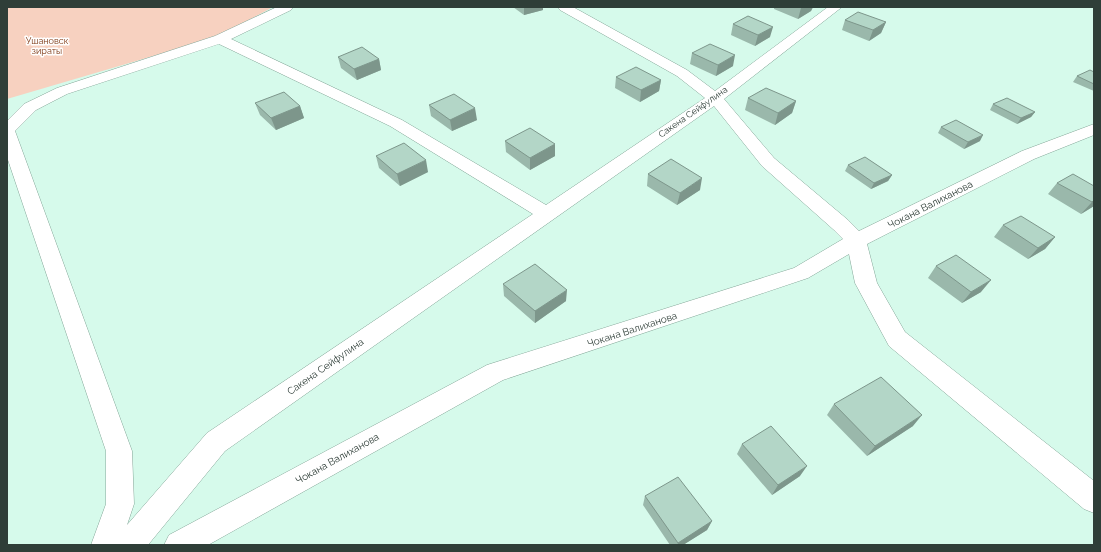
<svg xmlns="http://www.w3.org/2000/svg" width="1101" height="552" font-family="Raleway,sans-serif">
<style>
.green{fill:#f7d1c0}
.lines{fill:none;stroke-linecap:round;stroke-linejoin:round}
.minor-casing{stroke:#84a698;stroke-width:1}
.minor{fill:#fff;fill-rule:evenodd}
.wall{fill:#9ab8ab}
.shaded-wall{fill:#7d968b}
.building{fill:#b3d6c7;stroke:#7d968b}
.labels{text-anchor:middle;stroke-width:3;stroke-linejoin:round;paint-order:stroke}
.far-park-label{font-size:9px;fill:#7c3611;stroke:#fff}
.far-street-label{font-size:9px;fill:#2f3e38;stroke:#fff}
.street-label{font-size:10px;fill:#2f3e38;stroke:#fff}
</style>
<rect width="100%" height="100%" fill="#d6faeb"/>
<path class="green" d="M 7,7 L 273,7 L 218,37 L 7,99 Z"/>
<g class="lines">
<defs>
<path id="minor" d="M 277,7 L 293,7 L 291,10 L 231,39 L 402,120 L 546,205 L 705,98 L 677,76 L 560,10 L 558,7 L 573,7 L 687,70 L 715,91 L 828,7 L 842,7 L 724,99 L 774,158 L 848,220 L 859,231 L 1022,151 L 1094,124 L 1094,135 L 1034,159 L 867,244 L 877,283 L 905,332 L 1094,481 L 1094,513 L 1084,509 L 889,346 L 855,283 L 849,254 L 808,278 L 503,380 L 208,545 L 164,545 L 169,535 L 487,365 L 794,268 L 843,239 L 834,230 L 762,166 L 714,106 L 225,451 L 148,545 L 91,545 L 106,504 L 106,451 L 7,157 L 7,121 L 24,104 L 57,88 L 215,36 ZM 219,44 L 390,126 L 533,214 L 207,433 L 127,525 L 134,504 L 132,451 L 15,131 L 36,110 L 67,94 Z"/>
</defs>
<use href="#minor" class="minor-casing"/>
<use href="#minor" class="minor"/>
</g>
<path class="wall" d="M 513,7 L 543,7 L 543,10 L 524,15 Z
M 774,7 L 813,7 L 811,11 L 798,19 L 774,9 Z
M 845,20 L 886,22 L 881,33 L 869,41 L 842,30 Z
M 733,24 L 770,37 L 755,46 L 731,35 Z
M 692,53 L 733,66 L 716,76 L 690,64 Z
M 338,57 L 379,59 L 381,70 L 357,80 L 341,68 Z
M 1094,72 L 1094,91 L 1073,82 L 1077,76 Z
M 616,77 L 661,80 L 659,91 L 640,102 L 615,88 Z
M 748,98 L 796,101 L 792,113 L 775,125 L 745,110 Z
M 255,103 L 300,106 L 304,118 L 276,130 L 260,115 Z
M 993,104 L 1035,112 L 1031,117 L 1017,124 L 990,110 Z
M 429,105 L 477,120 L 452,131 L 431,116 Z
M 941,127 L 980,141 L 964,149 L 938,133 Z
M 505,141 L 555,156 L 530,170 L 506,152 Z
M 376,156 L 428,172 L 400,186 L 379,168 Z
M 848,165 L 892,175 L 888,181 L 871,189 L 845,171 Z
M 648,174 L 700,190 L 677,205 L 647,186 Z
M 1057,183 L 1094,186 L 1094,206 L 1081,214 L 1048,194 Z
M 1003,225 L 1055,237 L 1045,249 L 1028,259 L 994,237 Z
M 936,266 L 981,292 L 962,303 L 928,278 Z
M 503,284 L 566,301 L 535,323 L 504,296 Z
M 834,404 L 913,426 L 867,456 L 827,415 Z
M 742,444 L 800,476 L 772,495 L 737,454 Z
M 645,496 L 712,521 L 707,530 L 683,545 L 670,545 L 643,505 Z"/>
<path class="shaded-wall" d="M 524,7 L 543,7 L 543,10 L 524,15 Z
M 803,7 L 813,7 L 811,11 L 798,19 L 801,8 Z
M 886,22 L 881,33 L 869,41 L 873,30 Z
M 773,27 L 770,37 L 755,46 L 758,35 Z
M 735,55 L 733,66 L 716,76 L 718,65 Z
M 379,59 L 381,70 L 357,80 L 354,69 Z
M 661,80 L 659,91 L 640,102 L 641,90 Z
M 796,101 L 792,113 L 775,125 L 778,113 Z
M 300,106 L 304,118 L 276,130 L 271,118 Z
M 475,108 L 477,120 L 452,131 L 450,120 Z
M 1035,112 L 1031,117 L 1017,124 L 1021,118 Z
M 983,135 L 980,141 L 964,149 L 968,142 Z
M 555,144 L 555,156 L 530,170 L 530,158 Z
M 426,160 L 428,172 L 400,186 L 397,174 Z
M 892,175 L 888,181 L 871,189 L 874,183 Z
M 702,178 L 700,190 L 677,205 L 680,193 Z
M 1094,200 L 1094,206 L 1081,214 L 1092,202 Z
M 1055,237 L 1045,249 L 1028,259 L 1038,248 Z
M 991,280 L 981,292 L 962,303 L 971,292 Z
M 567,290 L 566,301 L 535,323 L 535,311 Z
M 922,415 L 913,426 L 867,456 L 875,446 Z
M 807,466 L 800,476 L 772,495 L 778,485 Z
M 712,521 L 707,530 L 683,545 L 677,545 L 678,543 Z"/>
<path class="building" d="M 858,12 L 886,22 L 873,30 L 845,20 Z
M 748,16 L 773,27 L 758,35 L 733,24 Z
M 710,44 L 735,55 L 718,65 L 692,53 Z
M 362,47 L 379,59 L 354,69 L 338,57 Z
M 636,67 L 661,80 L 641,90 L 616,77 Z
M 1090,70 L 1094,72 L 1094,84 L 1077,76 Z
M 766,88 L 796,101 L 778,113 L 748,98 Z
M 284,92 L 300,106 L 271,118 L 255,103 Z
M 454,94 L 475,108 L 450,120 L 429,105 Z
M 1007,98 L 1035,112 L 1021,118 L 993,104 Z
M 956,120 L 983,135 L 968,142 L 941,127 Z
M 530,128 L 555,144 L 530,158 L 505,141 Z
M 404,143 L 426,160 L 397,174 L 376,156 Z
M 865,157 L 892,175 L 874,183 L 848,165 Z
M 671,159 L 702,178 L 680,193 L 648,174 Z
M 1073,174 L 1094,186 L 1094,200 L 1092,202 L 1057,183 Z
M 1021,216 L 1055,237 L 1038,248 L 1003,225 Z
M 956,255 L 991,280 L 971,292 L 936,266 Z
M 535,264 L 567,290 L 535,311 L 503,284 Z
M 881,377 L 922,415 L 875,446 L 834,404 Z
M 771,426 L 807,466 L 778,485 L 742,444 Z
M 678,477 L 712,521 L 678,543 L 645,496 Z"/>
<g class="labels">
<g class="far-park-label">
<text x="47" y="44">Ушановск<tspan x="47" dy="10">зираты</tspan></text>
</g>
<g class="far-street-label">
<text transform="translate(693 112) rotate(-35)" y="3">Сакена Сейфулина</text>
</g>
<g class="street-label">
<text transform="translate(930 204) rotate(-27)" y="4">Чокана Валиханова</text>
<text transform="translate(632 329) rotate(-18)" y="4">Чокана Валиханова</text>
<text transform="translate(325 366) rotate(-35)" y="4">Сакена Сейфулина</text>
<text transform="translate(337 458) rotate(-29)" y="4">Чокана Валиханова</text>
</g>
</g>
<rect width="1101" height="552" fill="none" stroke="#2f3e38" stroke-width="16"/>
</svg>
